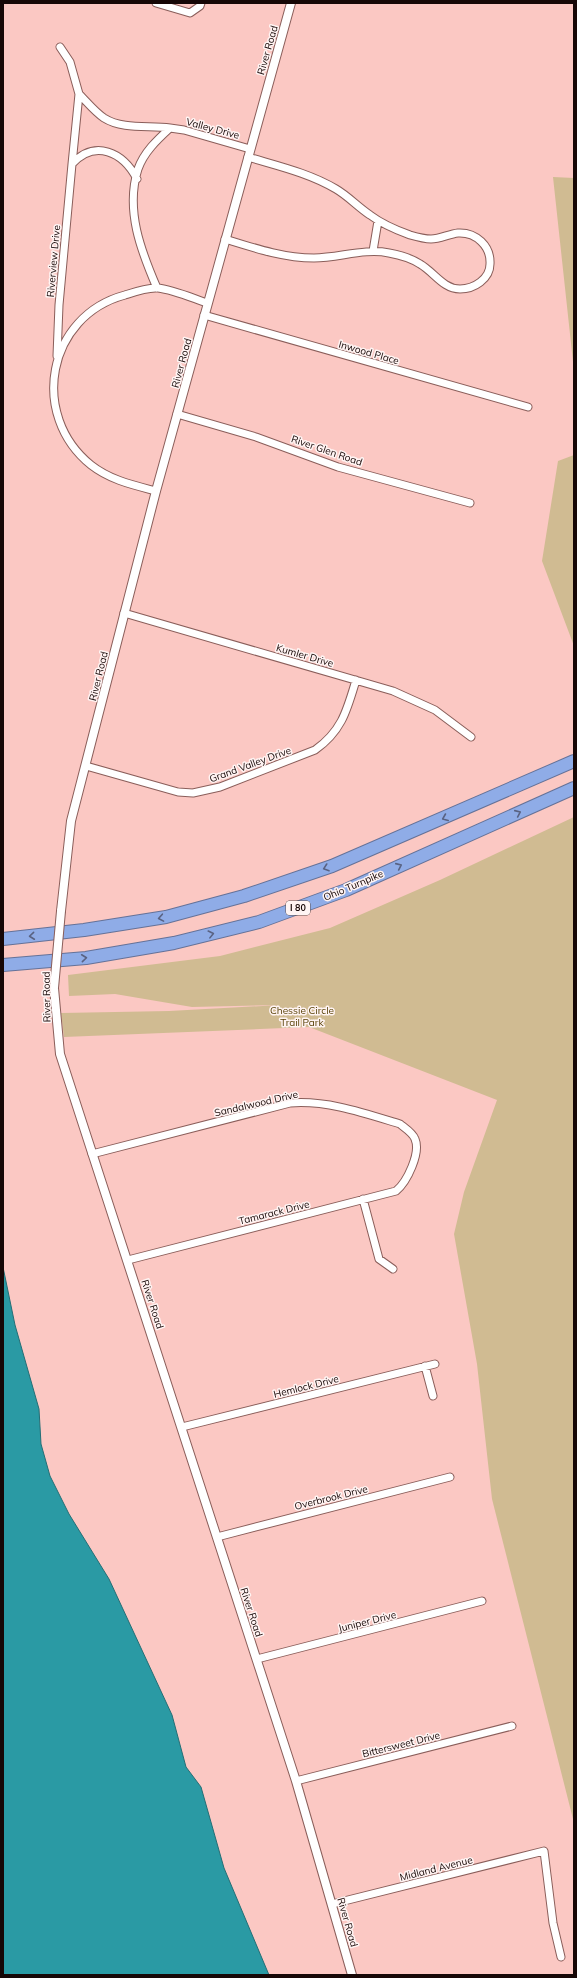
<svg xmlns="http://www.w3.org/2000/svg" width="577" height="1978" font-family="Mulish,sans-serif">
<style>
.green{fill:#d0bb92}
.water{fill:#2a9aa4;stroke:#246e75}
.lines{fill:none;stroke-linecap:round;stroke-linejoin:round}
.minor-casing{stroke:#8a5e5a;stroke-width:9}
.tertiary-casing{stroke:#8a5e5a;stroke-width:10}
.motorway-casing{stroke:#657298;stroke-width:14}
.minor{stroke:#fff;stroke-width:7}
.tertiary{stroke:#fff;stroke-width:8}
.motorway{stroke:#8face7;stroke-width:12}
.tertiary-bridge-casing{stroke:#8a5e5a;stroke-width:10;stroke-linecap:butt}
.tertiary-bridge{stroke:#fff;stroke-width:8}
.oneway{stroke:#596282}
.labels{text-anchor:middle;stroke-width:3;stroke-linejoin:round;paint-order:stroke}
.shield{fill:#fff4f3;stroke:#5c4e4d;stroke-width:1}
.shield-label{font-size:9px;font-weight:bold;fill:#160706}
.street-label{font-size:10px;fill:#160706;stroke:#fff4f3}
.park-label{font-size:10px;fill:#574005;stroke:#fff4f3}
</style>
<rect width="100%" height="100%" fill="#fbc8c3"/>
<path class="green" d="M 553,177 L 574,178 L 574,371 Z
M 574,455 L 574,646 L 542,561 L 558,461 Z
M 574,817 L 574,1823 L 492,1499 L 477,1364 L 454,1234 L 464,1192 L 497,1100 L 309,1027 L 64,1037 L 61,1013 L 169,1011 L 281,1005 L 192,1007 L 115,994 L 69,996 L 68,975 L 220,956 L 330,928 L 440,880 Z"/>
<path class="water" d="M 3,1267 L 15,1325 L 39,1409 L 41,1444 L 50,1476 L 69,1514 L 109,1579 L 172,1715 L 186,1767 L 201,1787 L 224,1868 L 269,1975 L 3,1975 Z"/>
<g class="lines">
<defs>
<path id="minor" d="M 156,3 L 190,13 L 200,6 L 201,3
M 60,47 L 70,62 L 79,94 L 72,164
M 79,94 C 87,102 95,112 104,118 C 123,130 149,125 170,128
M 225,239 C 254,248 284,258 314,258 C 339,258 364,248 389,253 C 400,255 411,258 420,264 C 434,272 443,289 460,289 C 474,289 490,279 490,264 C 491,246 476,232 458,233 C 449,234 440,239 431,239 C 424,239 417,237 410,235 C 396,230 382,224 370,215 C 358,207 348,196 336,189 C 309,173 278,166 248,157
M 373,251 L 378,221
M 157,288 C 141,251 125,210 138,169 C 144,152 157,140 170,128 L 184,130 L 250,149
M 204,315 L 528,407
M 57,356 L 59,305 L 72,164 C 95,139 123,152 137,179
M 177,414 L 256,437 L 338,467 L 470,503
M 156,491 C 133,485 110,480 91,465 C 29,415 47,316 125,295 C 134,292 148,287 158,288 C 174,290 192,298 207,303
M 124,613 L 393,691 L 435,710 L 471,737
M 86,766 L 178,792 L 193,793 L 220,787 L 315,750 C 342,731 347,710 356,680
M 92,1154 L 290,1103 C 327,1100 364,1113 400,1124 C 405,1128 413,1133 415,1139 C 421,1153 407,1182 396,1191 L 128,1260
M 363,1199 L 379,1259 L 393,1269
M 425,1366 L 433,1396
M 182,1427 L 435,1364
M 217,1537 L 450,1477
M 257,1659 L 482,1601
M 296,1781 L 512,1726
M 332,1904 L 544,1851 L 553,1923 L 561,1957"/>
<path id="tertiary" d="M 61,911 L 71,821 L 156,491 L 291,3
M 54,988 L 60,1054 L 296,1781 L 352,1975"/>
<path id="motorway" d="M 3,939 L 84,930 L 166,917 L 244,896 L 332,866 L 574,761
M 3,965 L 86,958 L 174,943 L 259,922 L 346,890 L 574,788"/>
</defs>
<use href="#minor" class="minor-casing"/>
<use href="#tertiary" class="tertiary-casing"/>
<use href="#motorway" class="motorway-casing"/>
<use href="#minor" class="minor"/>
<use href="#tertiary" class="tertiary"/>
<use href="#motorway" class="motorway"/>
<defs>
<path id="tertiary-bridge" d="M 54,988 L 61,911"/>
</defs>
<use href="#tertiary-bridge" class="tertiary-bridge-casing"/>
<use href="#tertiary-bridge" class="tertiary-bridge"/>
</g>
<defs><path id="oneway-chevron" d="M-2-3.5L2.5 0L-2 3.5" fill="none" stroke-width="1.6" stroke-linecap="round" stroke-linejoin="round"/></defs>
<g class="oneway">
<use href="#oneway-chevron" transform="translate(518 813) rotate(-24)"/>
<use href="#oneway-chevron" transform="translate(445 818) rotate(157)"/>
<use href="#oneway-chevron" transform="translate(399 866) rotate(-24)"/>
<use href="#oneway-chevron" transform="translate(326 868) rotate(161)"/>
<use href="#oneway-chevron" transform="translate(161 918) rotate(170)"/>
<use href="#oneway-chevron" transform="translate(211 934) rotate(-14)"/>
<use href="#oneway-chevron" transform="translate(32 936) rotate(174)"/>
<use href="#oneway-chevron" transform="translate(84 958) rotate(-6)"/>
</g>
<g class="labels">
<rect class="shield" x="286" y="901" width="24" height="14" rx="3"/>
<g class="shield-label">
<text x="298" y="911">I 80</text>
</g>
<g class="street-label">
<text transform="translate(267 50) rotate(-74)" y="4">River Road</text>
<text transform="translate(213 128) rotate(15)" y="4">Valley Drive</text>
<text transform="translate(53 261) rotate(-85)" y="4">Riverview Drive</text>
<text transform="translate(369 352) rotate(16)" y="4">Inwood Place</text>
<text transform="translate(181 363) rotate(-75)" y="4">River Road</text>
<text transform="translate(327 450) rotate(19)" y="4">River Glen Road</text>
<text transform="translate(305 655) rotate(16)" y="4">Kumler Drive</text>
<text transform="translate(98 676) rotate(-76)" y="4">River Road</text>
<text transform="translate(250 764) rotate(-20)" y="4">Grand Valley Drive</text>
<text transform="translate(353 885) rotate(-23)" y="4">Ohio Turnpike</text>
<text transform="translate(46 997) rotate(-91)" y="4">River Road</text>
<text transform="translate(256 1103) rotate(-13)" y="4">Sandalwood Drive</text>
<text transform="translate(274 1212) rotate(-14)" y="4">Tamarack Drive</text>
<text transform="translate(153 1304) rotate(72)" y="4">River Road</text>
<text transform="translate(306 1386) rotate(-14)" y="4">Hemlock Drive</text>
<text transform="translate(331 1497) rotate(-14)" y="4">Overbrook Drive</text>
<text transform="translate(252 1612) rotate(72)" y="4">River Road</text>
<text transform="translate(367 1621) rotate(-14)" y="4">Juniper Drive</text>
<text transform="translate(401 1744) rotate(-14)" y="4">Bittersweet Drive</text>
<text transform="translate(436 1868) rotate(-14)" y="4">Midland Avenue</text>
<text transform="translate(348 1922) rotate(74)" y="4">River Road</text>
</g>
<g class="park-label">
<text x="302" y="1014">Chessie Circle<tspan x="302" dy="12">Trail Park</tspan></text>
</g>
</g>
<rect width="577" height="1978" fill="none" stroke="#160706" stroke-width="8"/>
</svg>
